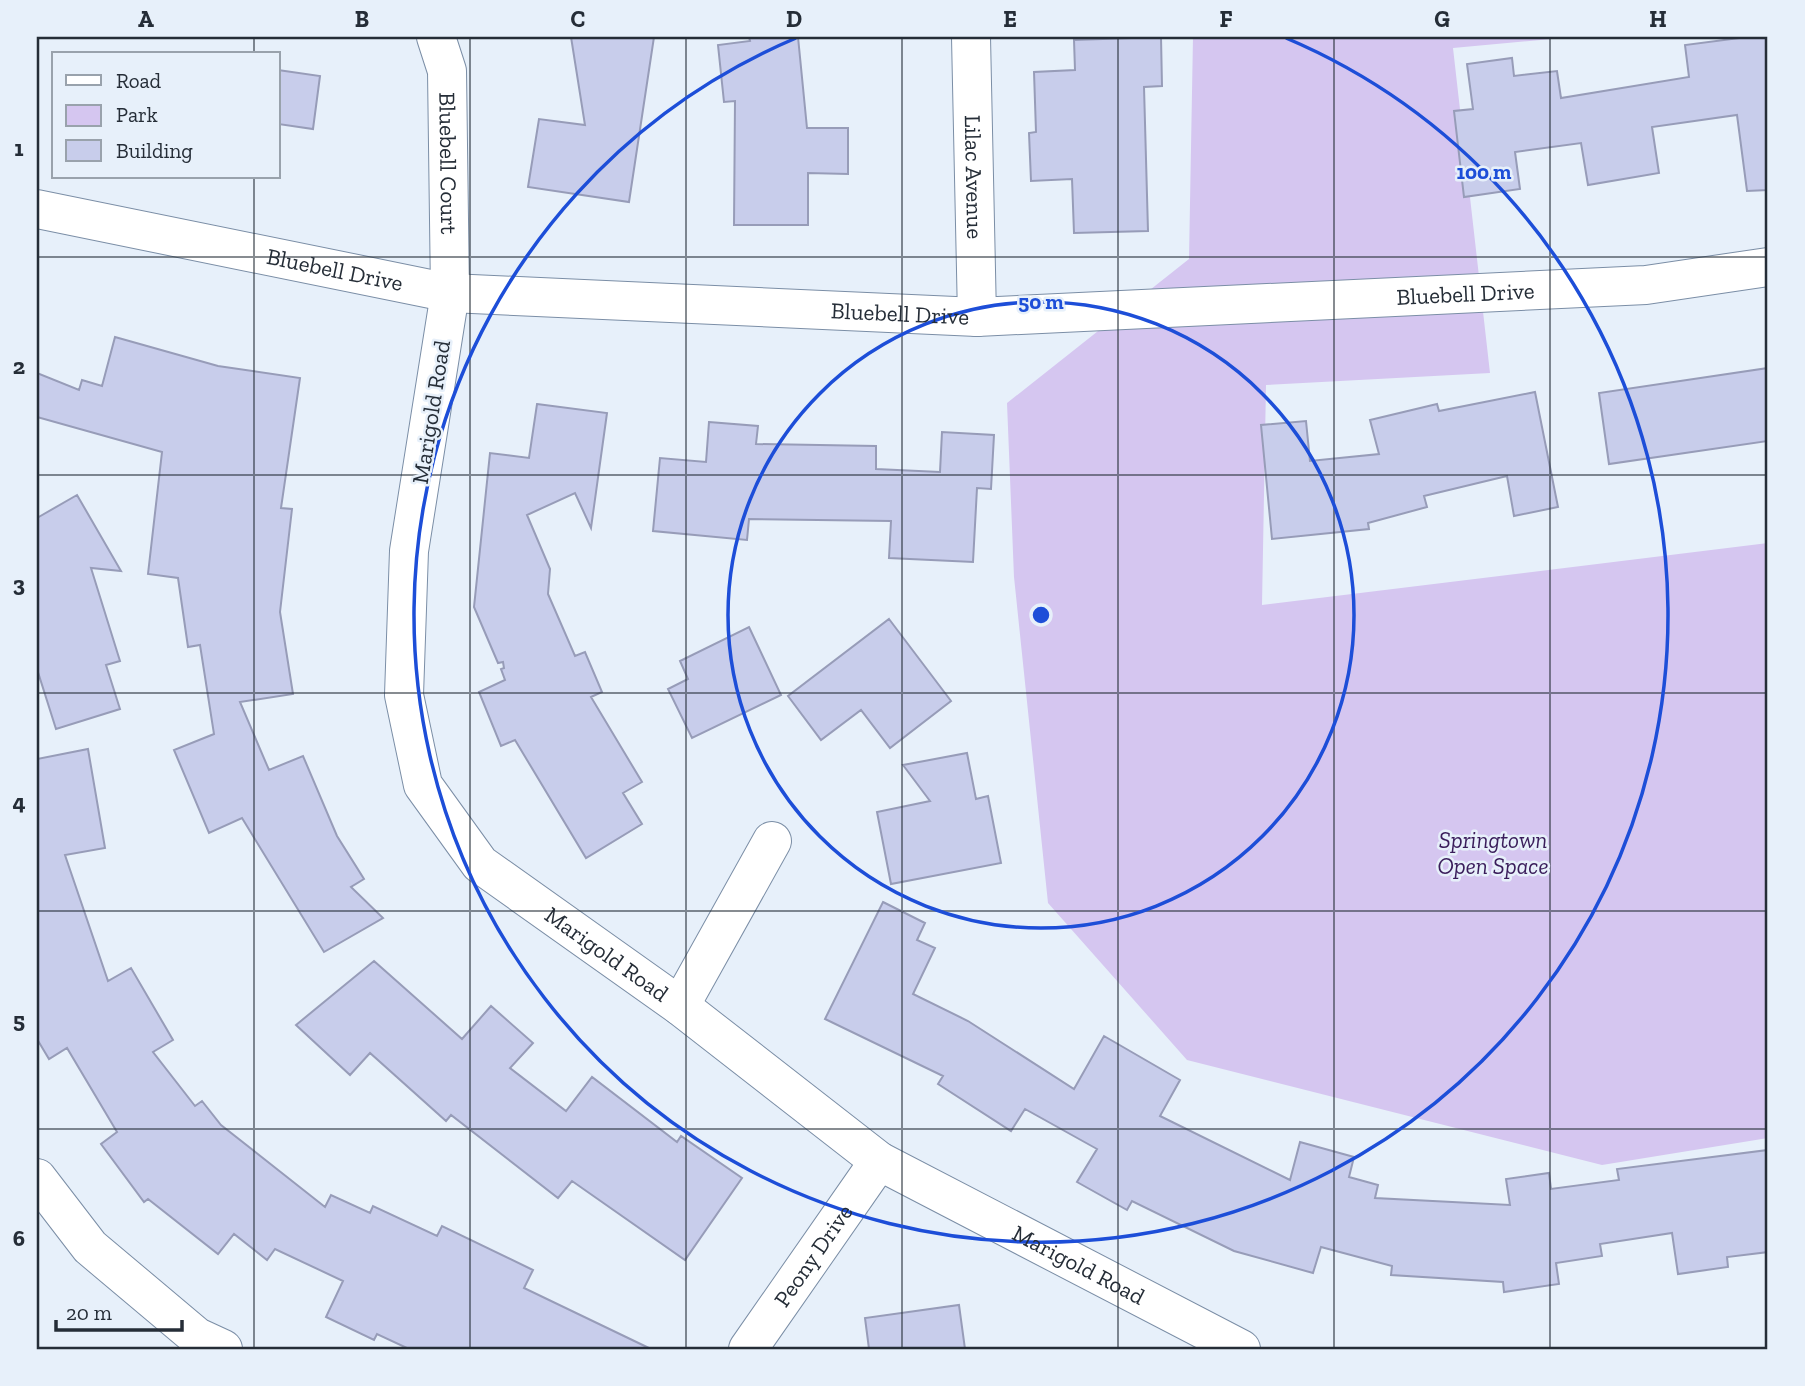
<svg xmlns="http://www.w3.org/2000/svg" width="1805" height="1386" font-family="'Zilla Slab',serif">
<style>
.green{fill:#d5c6f0}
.building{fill:#c8cdeb;stroke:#979cb8;stroke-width:2}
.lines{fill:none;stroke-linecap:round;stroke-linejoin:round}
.minor-casing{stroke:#7b8ea6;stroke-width:40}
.tertiary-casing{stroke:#7b8ea6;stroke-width:40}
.minor{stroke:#fff;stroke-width:38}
.tertiary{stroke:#fff;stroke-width:38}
.grid{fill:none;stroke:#252d37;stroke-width:2;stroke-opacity:0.55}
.ring{fill:none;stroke:#1d4ed8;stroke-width:3.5}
.labels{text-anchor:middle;stroke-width:5;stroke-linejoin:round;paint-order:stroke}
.street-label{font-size:23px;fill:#252d37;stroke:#e7f0fa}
.park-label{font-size:23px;font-style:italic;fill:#3a1d5b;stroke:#e7f0fa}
.centre{fill:#1d4ed8;stroke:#e7f0fa;stroke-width:3.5}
.ring-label{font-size:21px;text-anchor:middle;font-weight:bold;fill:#1d4ed8;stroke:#e7f0fa;stroke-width:5;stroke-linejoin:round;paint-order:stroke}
.neatline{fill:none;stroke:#252d37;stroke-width:2.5}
.grid-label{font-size:23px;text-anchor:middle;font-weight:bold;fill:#252d37}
</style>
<rect width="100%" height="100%" fill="#e7f0fa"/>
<path class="green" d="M 1193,37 L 1574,37 L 1453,48 L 1490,373 L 1266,385 L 1262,605 L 1768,543 L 1768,1138 L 1602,1165 L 1187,1060 L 1048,903 L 1014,577 L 1007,403 L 1189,259 Z"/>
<path class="building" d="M 571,37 L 654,37 L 629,202 L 528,187 L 539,119 L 585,125 Z
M 749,37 L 798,37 L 807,128 L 848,128 L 848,174 L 808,173 L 808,225 L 734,225 L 735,101 L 724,102 L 718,45 L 750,41 Z
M 1161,37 L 1162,86 L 1144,87 L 1148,231 L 1074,233 L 1072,179 L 1031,181 L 1029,133 L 1036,132 L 1034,72 L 1075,70 L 1074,40 Z
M 1747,37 L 1768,37 L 1768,190 L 1747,191 L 1737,115 L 1652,127 L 1659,173 L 1588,185 L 1581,143 L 1515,152 L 1520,189 L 1464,197 L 1454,111 L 1473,109 L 1467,64 L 1512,58 L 1514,76 L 1557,71 L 1561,98 L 1689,77 L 1685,45 Z
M 278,70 L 320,76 L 313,129 L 278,124 Z
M 115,337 L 218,366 L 300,378 L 281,508 L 292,509 L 280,612 L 293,694 L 240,702 L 269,770 L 303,756 L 337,836 L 364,879 L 351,887 L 383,918 L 324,952 L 242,818 L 209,833 L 174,750 L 214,734 L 200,645 L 188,647 L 178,578 L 148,574 L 162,452 L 37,417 L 37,373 L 79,390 L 82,380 L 102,386 Z
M 1768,368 L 1768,441 L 1609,464 L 1599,393 Z
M 1535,392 L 1558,507 L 1514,516 L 1507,476 L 1424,496 L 1427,507 L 1368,523 L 1369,529 L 1272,539 L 1261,425 L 1306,421 L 1310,461 L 1379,454 L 1370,420 L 1437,404 L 1439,411 Z
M 537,404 L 607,413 L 591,528 L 575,493 L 527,515 L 550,569 L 548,594 L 575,656 L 585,652 L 602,692 L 591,697 L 642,782 L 623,793 L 642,824 L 586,858 L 515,740 L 501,746 L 479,692 L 505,680 L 501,669 L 504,668 L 503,662 L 498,663 L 474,607 L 490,453 L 529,458 Z
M 709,422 L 758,426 L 756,444 L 876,446 L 876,469 L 940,472 L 942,432 L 994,435 L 991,489 L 977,488 L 973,562 L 889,558 L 891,521 L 749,519 L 747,540 L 653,531 L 660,458 L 706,462 Z
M 77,495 L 121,571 L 91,568 L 120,661 L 106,665 L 120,709 L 56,729 L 37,669 L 37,518 Z
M 889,619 L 951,701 L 890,748 L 861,710 L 821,740 L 788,696 Z
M 749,627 L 781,695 L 692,738 L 668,689 L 688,679 L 680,661 Z
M 88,749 L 105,848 L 65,855 L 108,981 L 131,968 L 173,1040 L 153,1052 L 195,1106 L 202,1101 L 221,1125 L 325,1207 L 331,1195 L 370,1213 L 373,1206 L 437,1236 L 442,1226 L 533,1270 L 524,1288 L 651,1349 L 409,1349 L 377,1334 L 374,1340 L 326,1317 L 343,1281 L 275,1249 L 267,1260 L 234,1234 L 218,1254 L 148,1199 L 144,1202 L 101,1144 L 117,1132 L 67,1048 L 49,1059 L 37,1039 L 37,759 Z
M 967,753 L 976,799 L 988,796 L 1001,863 L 891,884 L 877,812 L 930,801 L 903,765 Z
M 883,902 L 925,923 L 917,940 L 935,948 L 913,994 L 968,1021 L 1074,1089 L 1104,1036 L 1180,1080 L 1160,1116 L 1290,1180 L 1300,1142 L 1354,1157 L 1349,1177 L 1378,1185 L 1375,1198 L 1510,1205 L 1506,1179 L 1549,1173 L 1551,1189 L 1619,1180 L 1617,1169 L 1768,1150 L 1768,1252 L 1727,1257 L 1728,1267 L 1678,1274 L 1672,1233 L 1600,1244 L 1602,1256 L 1556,1263 L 1559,1284 L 1504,1292 L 1503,1282 L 1391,1275 L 1392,1266 L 1321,1247 L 1313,1273 L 1234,1251 L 1132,1201 L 1127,1210 L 1077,1182 L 1097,1149 L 1025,1109 L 1011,1131 L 938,1084 L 943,1076 L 825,1019 Z
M 374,961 L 462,1039 L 491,1006 L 533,1043 L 510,1068 L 566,1111 L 592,1077 L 677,1142 L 681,1136 L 742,1178 L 685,1260 L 572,1181 L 558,1198 L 451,1115 L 446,1121 L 370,1053 L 350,1075 L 296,1025 Z
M 959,1305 L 965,1349 L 869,1349 L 865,1318 Z"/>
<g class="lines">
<defs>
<g id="minor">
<path id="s1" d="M 436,37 L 447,71 L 450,293 L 409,551 L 404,695 L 423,785 L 480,864 L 680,1006 L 879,1161 L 1241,1349"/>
<path id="s2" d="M 971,37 L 977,317"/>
<path d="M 680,1006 L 772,841"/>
<path d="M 37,1178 L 90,1247 L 197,1337 L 223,1349"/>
<path id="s3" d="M 748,1349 L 879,1161"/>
</g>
<g id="tertiary">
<path id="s4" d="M 37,209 L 450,293 L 977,317 L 1646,285 L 1768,267"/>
</g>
</defs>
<use href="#minor" class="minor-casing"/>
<use href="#tertiary" class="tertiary-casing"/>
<use href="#minor" class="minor"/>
<use href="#tertiary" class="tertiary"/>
</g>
<path class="grid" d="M 254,37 L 254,54M 470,37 L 470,1349M 686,37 L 686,1349M 902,37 L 902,1349M 1118,37 L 1118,1349M 1334,37 L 1334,1349M 1550,37 L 1550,1349M 254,177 L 254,1349M 37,257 L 1768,257M 37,475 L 1768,475M 37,693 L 1768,693M 37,911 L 1768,911M 37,1129 L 1768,1129"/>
<g class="ring">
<circle cx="1041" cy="615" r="313"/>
<path d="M1286 38A627 627 0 1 1 796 38"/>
</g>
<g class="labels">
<g class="street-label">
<text dy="8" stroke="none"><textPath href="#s1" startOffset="128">Bluebell Court</textPath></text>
<text dy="8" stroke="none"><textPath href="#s2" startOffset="140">Lilac Avenue</textPath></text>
<text dy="8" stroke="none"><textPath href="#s4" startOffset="304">Bluebell Drive</textPath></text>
<text dy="8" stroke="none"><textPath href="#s4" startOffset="1438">Bluebell Drive</textPath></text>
<text dy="8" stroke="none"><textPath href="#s4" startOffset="872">Bluebell Drive</textPath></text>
<text transform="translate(431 412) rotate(-81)" y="8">Marigold Road</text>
<text dy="8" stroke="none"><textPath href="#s1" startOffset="1008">Marigold Road</textPath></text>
<text dy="8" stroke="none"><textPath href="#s3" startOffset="114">Peony Drive</textPath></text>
<text dy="8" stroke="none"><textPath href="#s1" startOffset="1575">Marigold Road</textPath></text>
</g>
<g class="park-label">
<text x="1493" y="848">Springtown<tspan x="1493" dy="26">Open Space</tspan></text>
</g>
</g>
<circle cx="1041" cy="615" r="10" class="centre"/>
<g class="ring-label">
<text x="1484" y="179">100 m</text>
<text x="1041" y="309">50 m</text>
</g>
<rect width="1805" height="1386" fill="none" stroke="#e7f0fa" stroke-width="77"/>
<rect x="52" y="52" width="228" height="126" fill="#e7f0fa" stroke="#99a2ac" stroke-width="2"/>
<rect x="66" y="75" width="35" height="10" fill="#ffffff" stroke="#99a2ac" stroke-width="2"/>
<text x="116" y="88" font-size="21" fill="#252d37">Road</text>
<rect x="66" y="105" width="35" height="21" fill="#d5c6f0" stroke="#99a2ac" stroke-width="2"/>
<text x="116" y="122" font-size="21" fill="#252d37">Park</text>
<rect x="66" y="140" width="35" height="21" fill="#c8cdeb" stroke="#99a2ac" stroke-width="2"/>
<text x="116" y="158" font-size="21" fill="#252d37">Building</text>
<path d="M56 1320v10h126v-10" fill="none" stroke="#252d37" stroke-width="3.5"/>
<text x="66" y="1320" font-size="21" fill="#252d37" stroke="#e7f0fa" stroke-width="5" paint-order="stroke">20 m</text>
<rect x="38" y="38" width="1728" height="1310" class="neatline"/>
<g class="grid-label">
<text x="146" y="27">A</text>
<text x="362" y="27">B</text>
<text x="578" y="27">C</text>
<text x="794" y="27">D</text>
<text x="1010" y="27">E</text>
<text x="1226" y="27">F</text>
<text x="1442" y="27">G</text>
<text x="1658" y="27">H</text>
<text x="19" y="156">1</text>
<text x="19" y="374">2</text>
<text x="19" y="592">3</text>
<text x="19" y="810">4</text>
<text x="19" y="1028">5</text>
<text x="19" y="1246">6</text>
</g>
</svg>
